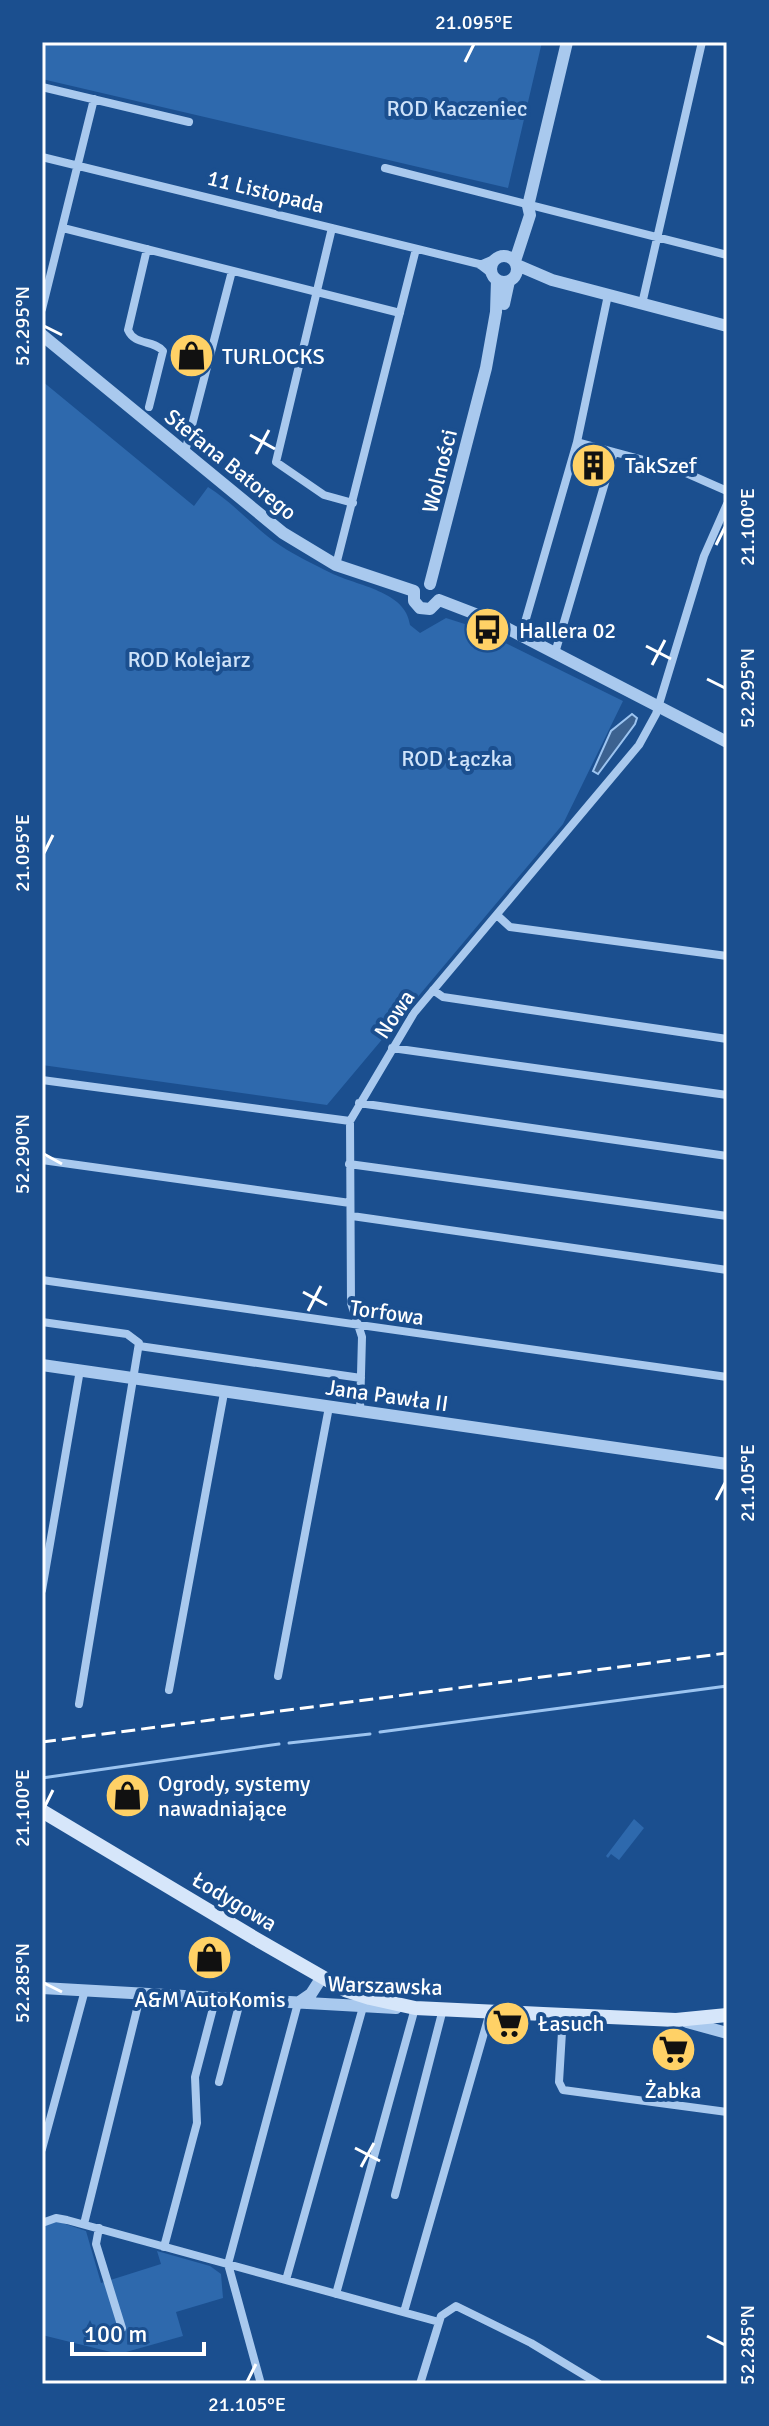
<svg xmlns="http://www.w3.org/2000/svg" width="769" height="2426" font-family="Signika,sans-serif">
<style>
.green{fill:#2e69ad}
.water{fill:#3c6290;stroke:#9cc4f0;stroke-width:2}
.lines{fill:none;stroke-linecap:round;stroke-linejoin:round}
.stream{stroke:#9cc4f0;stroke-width:3}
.minor{stroke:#a9c9ee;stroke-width:8}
.tertiary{stroke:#a9c9ee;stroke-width:12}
.secondary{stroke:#d6e6fa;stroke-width:14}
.rail{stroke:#fff;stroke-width:3;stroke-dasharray:14 6;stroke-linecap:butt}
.ticks{fill:none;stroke:#fff;stroke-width:3}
.labels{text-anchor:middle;stroke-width:8;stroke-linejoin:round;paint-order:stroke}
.park-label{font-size:22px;fill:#cfe3fa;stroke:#1b4f8f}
.street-label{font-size:22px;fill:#fff;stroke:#1b4f8f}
.poi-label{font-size:22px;fill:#fff;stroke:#1b4f8f;text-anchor:start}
.neatline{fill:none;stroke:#fff;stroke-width:3}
.ticks-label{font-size:20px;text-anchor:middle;fill:#fff}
</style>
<rect width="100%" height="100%" fill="#1b4f8f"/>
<path class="green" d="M 42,42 L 542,42 L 508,188 L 42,79 Z
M 42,381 L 194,506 L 208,487 C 235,504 255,529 281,546 C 296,556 315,565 331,573 C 357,586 406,591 410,625 L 420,633 L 446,618 L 471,626 L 623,701 L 563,824 L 327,1105 L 42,1065 Z
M 634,1819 L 644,1828 L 619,1860 L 611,1854 L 608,1858 L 606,1856 Z
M 42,2216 L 86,2231 L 101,2283 L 161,2264 L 157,2251 L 210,2266 L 221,2274 L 223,2298 L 176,2312 L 183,2336 L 119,2354 L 42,2335 Z"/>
<path class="water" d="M 632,714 L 637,718 L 635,724 L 598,774 L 593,771 L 611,731 Z"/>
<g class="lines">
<path class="stream" d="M 380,1732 L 727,1686
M 289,1743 L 370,1734
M 42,1778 L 279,1744"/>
<path class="minor" d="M 42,87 L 189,122
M 42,157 L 479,264 L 492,274
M 385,168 L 727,255
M 63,228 L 400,313
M 332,228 L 276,462 L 324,495 L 353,503
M 147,249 L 128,330 C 135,346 153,339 163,351 L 149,407
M 480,265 L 494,259
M 642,304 L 702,42
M 42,309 L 94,99
M 577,442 L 677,469 L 727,491
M 185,452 L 232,271
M 336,565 L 416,249
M 521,636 L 577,442 L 608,295
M 555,653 L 614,452
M 498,916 L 510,927 L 727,956
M 433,990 L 443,997 L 727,1039
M 392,1048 L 727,1095
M 42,1080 L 350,1121
M 359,1103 L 727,1156
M 42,1160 L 350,1203
M 349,1164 L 727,1216
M 352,1216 L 727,1270
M 42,1280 L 727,1377
M 42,1322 L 127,1334 L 139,1343 L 79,1704
M 139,1346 L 361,1378
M 360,1411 L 362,1337 L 351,1303 L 350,1121 L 414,1013 L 639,745 L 656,714 L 704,556 L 727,504
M 42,1590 L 80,1370
M 278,1676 L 329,1407
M 169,1690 L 224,1393
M 563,2015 L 559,2082 L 563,2090 L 727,2112
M 219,2082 L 241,1998
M 42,2149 L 85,1990
M 395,2195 L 443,2009
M 42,2223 L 56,2218 L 67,2220 L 439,2322
M 84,2224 L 141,1993
M 99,2228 L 96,2244 L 122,2328
M 164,2247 L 197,2123 L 195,2077 L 216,1997
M 286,2280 L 363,2007
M 336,2294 L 415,2008
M 404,2312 L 490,2012
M 261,2384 L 228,2264 L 298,2003
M 420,2384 L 441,2316 L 456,2306 L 531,2343 L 599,2384"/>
<path class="tertiary" d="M491 269a13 13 0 1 1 26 0a13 13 0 1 1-26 0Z
M 515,261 L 530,215 L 528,206 L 567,42
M 517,265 L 552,280 L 727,326
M 504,304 L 509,281
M 42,335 L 283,533 L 336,565 L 414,591
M 430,584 L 486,368 L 496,312 L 497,280
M 414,591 L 414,601 L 420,608 L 430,609 L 439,600
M 439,600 L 491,620 L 727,742
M 42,1365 L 727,1464
M 42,1988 L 396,2008
M 298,2003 L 311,1994 L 322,1977
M 687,2022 L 727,2033"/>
<path class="secondary" d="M 42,1811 L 256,1939 L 345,1990 L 370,1998 L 415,2008 L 543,2014 L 676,2020 L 727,2015"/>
<path class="rail" d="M 42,1742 L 727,1653"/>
</g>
<path class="ticks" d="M 465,62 L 474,44M 44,326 L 62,335M 250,435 L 275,449M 256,454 L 269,430M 716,545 L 725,527M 646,646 L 671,659M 652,665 L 665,640M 707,679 L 725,688M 44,853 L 53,835M 44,1154 L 62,1164M 303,1292 L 327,1305M 308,1311 L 321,1286M 716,1500 L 725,1483M 44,1808 L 53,1790M 44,1983 L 62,1992M 355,2148 L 380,2161M 361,2167 L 374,2143M 707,2336 L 725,2345M 247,2382 L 256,2364"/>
<defs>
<symbol id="shop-disc" viewBox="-11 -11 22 22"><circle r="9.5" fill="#ffd166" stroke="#1b4f8f"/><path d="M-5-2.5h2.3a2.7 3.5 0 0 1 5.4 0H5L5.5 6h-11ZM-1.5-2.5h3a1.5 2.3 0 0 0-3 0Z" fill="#111"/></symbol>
<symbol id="building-disc" viewBox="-11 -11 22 22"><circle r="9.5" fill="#ffd166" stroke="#1b4f8f"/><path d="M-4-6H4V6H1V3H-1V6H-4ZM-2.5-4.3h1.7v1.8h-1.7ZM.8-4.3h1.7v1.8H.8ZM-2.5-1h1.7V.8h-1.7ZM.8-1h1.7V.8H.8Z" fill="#111"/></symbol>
<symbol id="bus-disc" viewBox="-11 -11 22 22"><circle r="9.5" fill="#ffd166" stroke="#1b4f8f"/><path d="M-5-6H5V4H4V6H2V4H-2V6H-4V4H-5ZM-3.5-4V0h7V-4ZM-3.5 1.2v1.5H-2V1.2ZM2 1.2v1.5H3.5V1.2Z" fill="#111"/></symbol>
<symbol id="supermarket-disc" viewBox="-11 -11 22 22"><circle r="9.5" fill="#ffd166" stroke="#1b4f8f"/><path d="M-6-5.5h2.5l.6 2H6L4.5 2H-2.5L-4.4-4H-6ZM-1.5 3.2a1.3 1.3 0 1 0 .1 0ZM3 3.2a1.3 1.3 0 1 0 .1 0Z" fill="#111"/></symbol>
</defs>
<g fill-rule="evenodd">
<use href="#shop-disc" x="166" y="330" width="51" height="51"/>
<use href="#building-disc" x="568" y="440" width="51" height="51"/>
<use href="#bus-disc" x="462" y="604" width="51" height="51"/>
<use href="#shop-disc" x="102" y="1770" width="51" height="51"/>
<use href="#shop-disc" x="184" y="1932" width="51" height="51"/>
<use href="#supermarket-disc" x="482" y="1998" width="51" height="51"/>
<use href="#supermarket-disc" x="648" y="2024" width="51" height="51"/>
</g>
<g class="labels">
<g class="park-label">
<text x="457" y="116">ROD Kaczeniec</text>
<text x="189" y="667">ROD Kolejarz</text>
<text x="457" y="766">ROD Łączka</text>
</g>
<g class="street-label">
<text transform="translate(266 191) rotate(14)" y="8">11 Listopada</text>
<text transform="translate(231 464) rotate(39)" y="8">Stefana Batorego</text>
<text transform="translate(439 471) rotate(-76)" y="8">Wolności</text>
<text transform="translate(394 1014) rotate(-56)" y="8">Nowa</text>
<text transform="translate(387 1312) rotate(8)" y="8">Torfowa</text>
<text transform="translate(387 1395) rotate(8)" y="8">Jana Pawła II</text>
<text transform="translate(235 1901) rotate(31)" y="8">Łodygowa</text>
<text transform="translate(385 1985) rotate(2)" y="8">Warszawska</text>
</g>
<g class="poi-label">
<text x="222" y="364">TURLOCKS</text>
<text x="625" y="473">TakSzef</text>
<text x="519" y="638">Hallera 02</text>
<text x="158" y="1791">Ogrody, systemy<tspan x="158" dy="25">nawadniające</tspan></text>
<text x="210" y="2007" text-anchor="middle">A&amp;M AutoKomis</text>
<text x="538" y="2031">Łasuch</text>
<text x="673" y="2098" text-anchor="middle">Żabka</text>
</g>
</g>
<rect width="769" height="2426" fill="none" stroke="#1b4f8f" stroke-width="88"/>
<path d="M72 2342v12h132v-12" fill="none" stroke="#ffffff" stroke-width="4"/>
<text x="84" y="2342" font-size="24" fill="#ffffff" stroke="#1b4f8f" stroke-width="6" paint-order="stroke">100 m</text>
<rect x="44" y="44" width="681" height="2338" class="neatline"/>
<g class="ticks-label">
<text x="474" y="29">21.095°E</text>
<text transform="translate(22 326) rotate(-90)" y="7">52.295°N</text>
<text transform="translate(747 527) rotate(-90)" y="7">21.100°E</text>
<text transform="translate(747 688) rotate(-90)" y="7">52.295°N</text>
<text transform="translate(22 853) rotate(-90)" y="7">21.095°E</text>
<text transform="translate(22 1154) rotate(-90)" y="7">52.290°N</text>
<text transform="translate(747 1483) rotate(-90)" y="7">21.105°E</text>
<text transform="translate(22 1808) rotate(-90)" y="7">21.100°E</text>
<text transform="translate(22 1983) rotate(-90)" y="7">52.285°N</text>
<text transform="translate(747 2345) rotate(-90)" y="7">52.285°N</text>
<text x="247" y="2411">21.105°E</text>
</g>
</svg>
